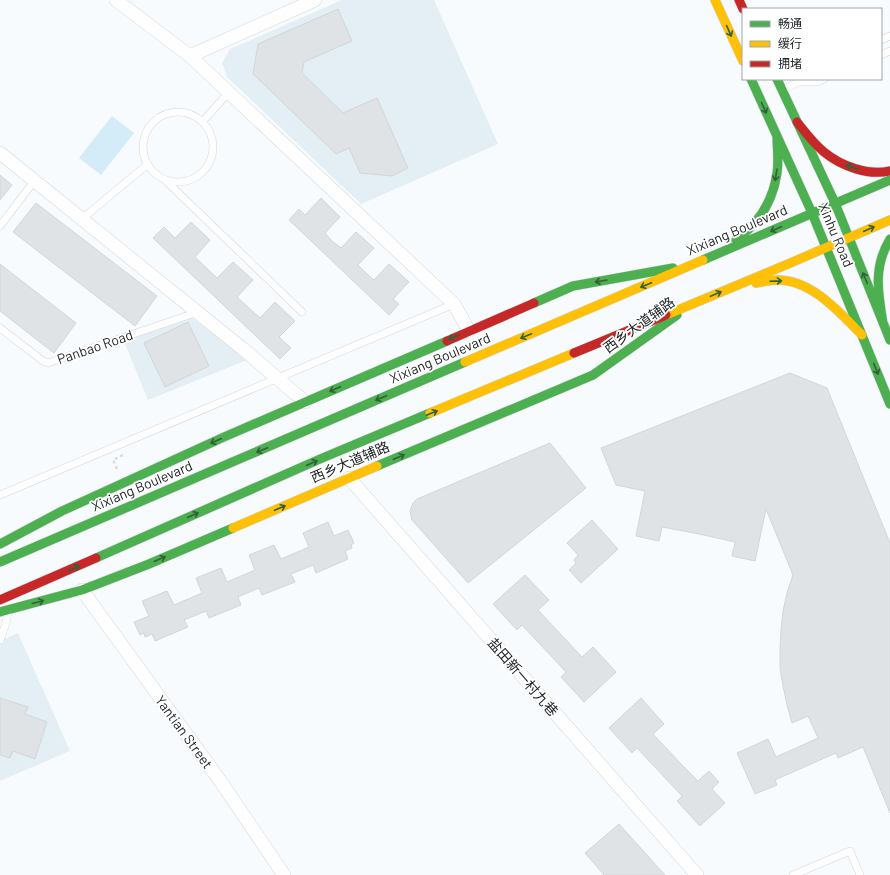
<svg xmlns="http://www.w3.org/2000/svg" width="890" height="875" font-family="Barlow,'Noto Sans SC',sans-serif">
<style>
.built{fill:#e3eff5}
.green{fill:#d3ecf8}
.building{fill:#e0e3e5;stroke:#d3d6d8}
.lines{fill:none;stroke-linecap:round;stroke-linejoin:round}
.lane-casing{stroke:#d3d6d8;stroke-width:8}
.street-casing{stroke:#d3d6d8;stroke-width:14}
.fast-casing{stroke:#d3d6d8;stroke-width:10}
.slow-casing{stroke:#d3d6d8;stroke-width:10}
.jam-casing{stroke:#d3d6d8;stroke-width:10}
.path{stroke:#d9dbdb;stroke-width:2.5;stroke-dasharray:3 3;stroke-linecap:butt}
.lane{stroke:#fefeff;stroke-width:7}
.street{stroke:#fefeff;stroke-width:13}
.fast{stroke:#4caf50;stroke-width:9}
.slow{stroke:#ffc107;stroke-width:9}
.jam{stroke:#c62828;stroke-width:9}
.oneway{stroke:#326137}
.labels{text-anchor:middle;stroke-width:3.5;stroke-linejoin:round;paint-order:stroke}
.street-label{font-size:14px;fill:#1c2123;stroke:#fff}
</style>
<rect width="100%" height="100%" fill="#f8fbfd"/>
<path class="built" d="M 342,0 L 434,0 L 498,144 L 361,204 L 227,77 L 222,63 L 230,49 Z
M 191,317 L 247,360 L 148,400 L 123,339 Z
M 18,633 L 70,751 L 0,781 L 0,641 Z"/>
<path class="green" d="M 112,116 L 134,133 L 101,175 L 79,158 Z"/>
<path class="building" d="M 338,9 L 352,41 L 304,62 L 302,73 L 343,113 L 377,98 L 408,168 L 392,176 L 360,173 L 349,148 L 336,154 L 253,74 L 258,44 Z
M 0,175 L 12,185 L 0,200 Z
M 321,198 L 340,217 L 325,233 L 332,241 L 341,248 L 356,232 L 374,248 L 358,265 L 366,273 L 374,280 L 389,264 L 409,282 L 393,299 L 399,304 L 389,315 L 289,220 L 299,209 L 305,215 Z
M 36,203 L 157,296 L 135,326 L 13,232 Z
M 191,222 L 210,240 L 195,257 L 217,278 L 233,262 L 253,280 L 237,297 L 260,318 L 275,302 L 295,321 L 279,337 L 291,348 L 280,359 L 153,238 L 164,227 L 175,238 Z
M 0,264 L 76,323 L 54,353 L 0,311 Z
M 188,322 L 209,366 L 165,387 L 144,343 Z
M 790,373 L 827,388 L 890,543 L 890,813 L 863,747 L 838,758 L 836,753 L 775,780 L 777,785 L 755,794 L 737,753 L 768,739 L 776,757 L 818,738 L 808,716 L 792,723 L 787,705 L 783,686 L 780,668 L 780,649 L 781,630 L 783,611 L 787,593 L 793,575 L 766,509 L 755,561 L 732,556 L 735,542 L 699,534 L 662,527 L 659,541 L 636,536 L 645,491 L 616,485 L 601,448 Z
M 550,443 L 586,488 L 468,583 L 412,520 L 410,511 L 413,503 L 417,499 Z
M 592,520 L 618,549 L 581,583 L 569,570 L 576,563 L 574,560 L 578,555 L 567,543 Z
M 328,522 L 334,536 L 348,530 L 354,543 L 351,545 L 352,548 L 345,551 L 348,559 L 316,573 L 313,565 L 291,574 L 295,582 L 262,595 L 259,588 L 238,597 L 241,605 L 209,618 L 206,611 L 184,620 L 188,627 L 155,641 L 152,634 L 145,637 L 144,633 L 140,635 L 134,622 L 149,616 L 142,601 L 167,591 L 174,605 L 202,593 L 196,578 L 221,568 L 227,582 L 255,570 L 249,555 L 274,545 L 281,559 L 309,547 L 303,533 Z
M 525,575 L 549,600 L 538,610 L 582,657 L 593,647 L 616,672 L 584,702 L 561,677 L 566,672 L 522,625 L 517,630 L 493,604 Z
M 0,698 L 28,707 L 25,714 L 47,722 L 35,759 L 13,751 L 10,758 L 0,755 Z
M 641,698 L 664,724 L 653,734 L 682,765 L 698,781 L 709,771 L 719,782 L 712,789 L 725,803 L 700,826 L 677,801 L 682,796 L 637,748 L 632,753 L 609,728 Z
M 619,824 L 665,875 L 604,875 L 585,853 Z"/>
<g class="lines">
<defs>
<path id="lane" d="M 881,40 L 890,36
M 881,55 L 890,51
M 782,90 L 799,82 L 817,82 L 824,79
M143 147a35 35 0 1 1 70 0a35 35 0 1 1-70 0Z
M 203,121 L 229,92
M 166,181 L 302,312
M 83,218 L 148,164
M 0,226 L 35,180
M 0,328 L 43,361 L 48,363 L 198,312
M 0,495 L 454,304
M 0,640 L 6,623 L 8,612
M 793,875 L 850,851 L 860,875"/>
<path id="street" d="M 116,0 L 190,56 L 454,304 L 469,331
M 190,56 L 315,0
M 0,153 L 243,349 L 305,402
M 349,478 L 697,875
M 82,590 L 221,782 L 284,875"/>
<path id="fast" d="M 751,79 L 812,213 L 890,404
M 777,79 L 835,203 L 890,340
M 736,240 C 758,224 773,201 777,173 C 779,161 777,148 777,136
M 703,260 L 890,180
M 534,303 L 573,286 L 673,268
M 883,323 C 878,293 873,267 890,239
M 377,466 L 593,375 L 677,315
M 0,544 L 62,511 L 224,437 L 447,341
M 96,558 L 320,459 L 430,413
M 0,562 L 465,362
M 0,612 L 82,590 L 149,564 L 233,528"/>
<path id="slow" d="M 715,0 L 743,61
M 756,283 C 763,282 770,280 778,280 C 812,280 840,313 862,335
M 666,315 L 788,264 L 890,220
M 465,362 L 703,260
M 430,413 L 574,353
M 233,528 L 377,466"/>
<path id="jam" d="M 739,0 L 743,9
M 797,122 C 805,132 814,144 824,152 C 841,166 868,176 890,171
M 447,341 L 534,303
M 574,353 L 666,315
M 0,600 L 96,558"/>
</defs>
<use href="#lane" class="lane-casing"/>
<use href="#street" class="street-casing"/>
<use href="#fast" class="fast-casing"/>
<use href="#slow" class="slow-casing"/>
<use href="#jam" class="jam-casing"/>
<path class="path" d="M 117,469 L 113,460 L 123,455"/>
<use href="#lane" class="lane"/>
<use href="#street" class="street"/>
<use href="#fast" class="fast"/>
<use href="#slow" class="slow"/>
<use href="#jam" class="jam"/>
</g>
<defs><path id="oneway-shaft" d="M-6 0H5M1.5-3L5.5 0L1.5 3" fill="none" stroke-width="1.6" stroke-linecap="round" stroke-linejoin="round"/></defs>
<g class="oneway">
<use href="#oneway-shaft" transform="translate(729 31) rotate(66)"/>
<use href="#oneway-shaft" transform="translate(764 108) rotate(66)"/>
<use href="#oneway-shaft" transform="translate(852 167) rotate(-159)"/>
<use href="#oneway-shaft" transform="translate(776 175) rotate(99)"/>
<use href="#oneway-shaft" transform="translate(776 229) rotate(157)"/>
<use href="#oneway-shaft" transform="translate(869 229) rotate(-24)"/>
<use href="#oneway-shaft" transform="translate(865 278) rotate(-112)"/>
<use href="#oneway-shaft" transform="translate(601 281) rotate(170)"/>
<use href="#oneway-shaft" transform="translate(776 281) rotate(-2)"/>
<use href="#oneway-shaft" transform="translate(646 285) rotate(157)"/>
<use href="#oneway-shaft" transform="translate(716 294) rotate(-23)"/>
<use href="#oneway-shaft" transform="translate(526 336) rotate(157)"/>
<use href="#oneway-shaft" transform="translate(454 337) rotate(157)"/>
<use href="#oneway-shaft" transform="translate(876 369) rotate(68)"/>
<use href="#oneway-shaft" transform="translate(335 389) rotate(157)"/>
<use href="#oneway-shaft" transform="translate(381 398) rotate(157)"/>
<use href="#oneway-shaft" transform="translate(432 413) rotate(-23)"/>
<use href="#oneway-shaft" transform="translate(216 441) rotate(156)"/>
<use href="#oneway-shaft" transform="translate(262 450) rotate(157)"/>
<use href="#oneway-shaft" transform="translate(399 457) rotate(-23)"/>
<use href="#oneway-shaft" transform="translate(312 463) rotate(-24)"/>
<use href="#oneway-shaft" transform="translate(280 508) rotate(-23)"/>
<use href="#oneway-shaft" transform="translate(193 515) rotate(-24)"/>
<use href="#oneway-shaft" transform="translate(160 559) rotate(-23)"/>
<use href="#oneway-shaft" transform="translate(74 568) rotate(-24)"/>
<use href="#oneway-shaft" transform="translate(38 602) rotate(-15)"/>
</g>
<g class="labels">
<g class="street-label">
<text transform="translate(737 230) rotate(-23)" y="5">Xixiang Boulevard</text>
<text transform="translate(836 235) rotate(67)" y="5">Xinhu Road</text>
<text transform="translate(639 325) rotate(-36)" y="5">西乡大道辅路</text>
<text transform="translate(95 347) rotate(-19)" y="5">Panbao Road</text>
<text transform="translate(440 358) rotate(-23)" y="5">Xixiang Boulevard</text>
<text transform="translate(350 462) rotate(-23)" y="5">西乡大道辅路</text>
<text transform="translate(142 486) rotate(-23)" y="5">Xixiang Boulevard</text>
<text transform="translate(523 677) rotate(49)" y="5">盐田新一村九巷</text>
<text transform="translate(184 732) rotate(54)" y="5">Yantian Street</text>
</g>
</g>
<rect x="742" y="8" width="140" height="72" fill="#ffffff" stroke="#a4a6a7"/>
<rect x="750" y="21" width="20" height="6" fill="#4caf50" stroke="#a4a6a7"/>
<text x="778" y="28" font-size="12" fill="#1c2123">畅通</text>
<rect x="750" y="41" width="20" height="6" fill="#ffc107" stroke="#a4a6a7"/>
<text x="778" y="48" font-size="12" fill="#1c2123">缓行</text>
<rect x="750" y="61" width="20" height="6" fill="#c62828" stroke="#a4a6a7"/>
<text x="778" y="68" font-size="12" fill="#1c2123">拥堵</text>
</svg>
